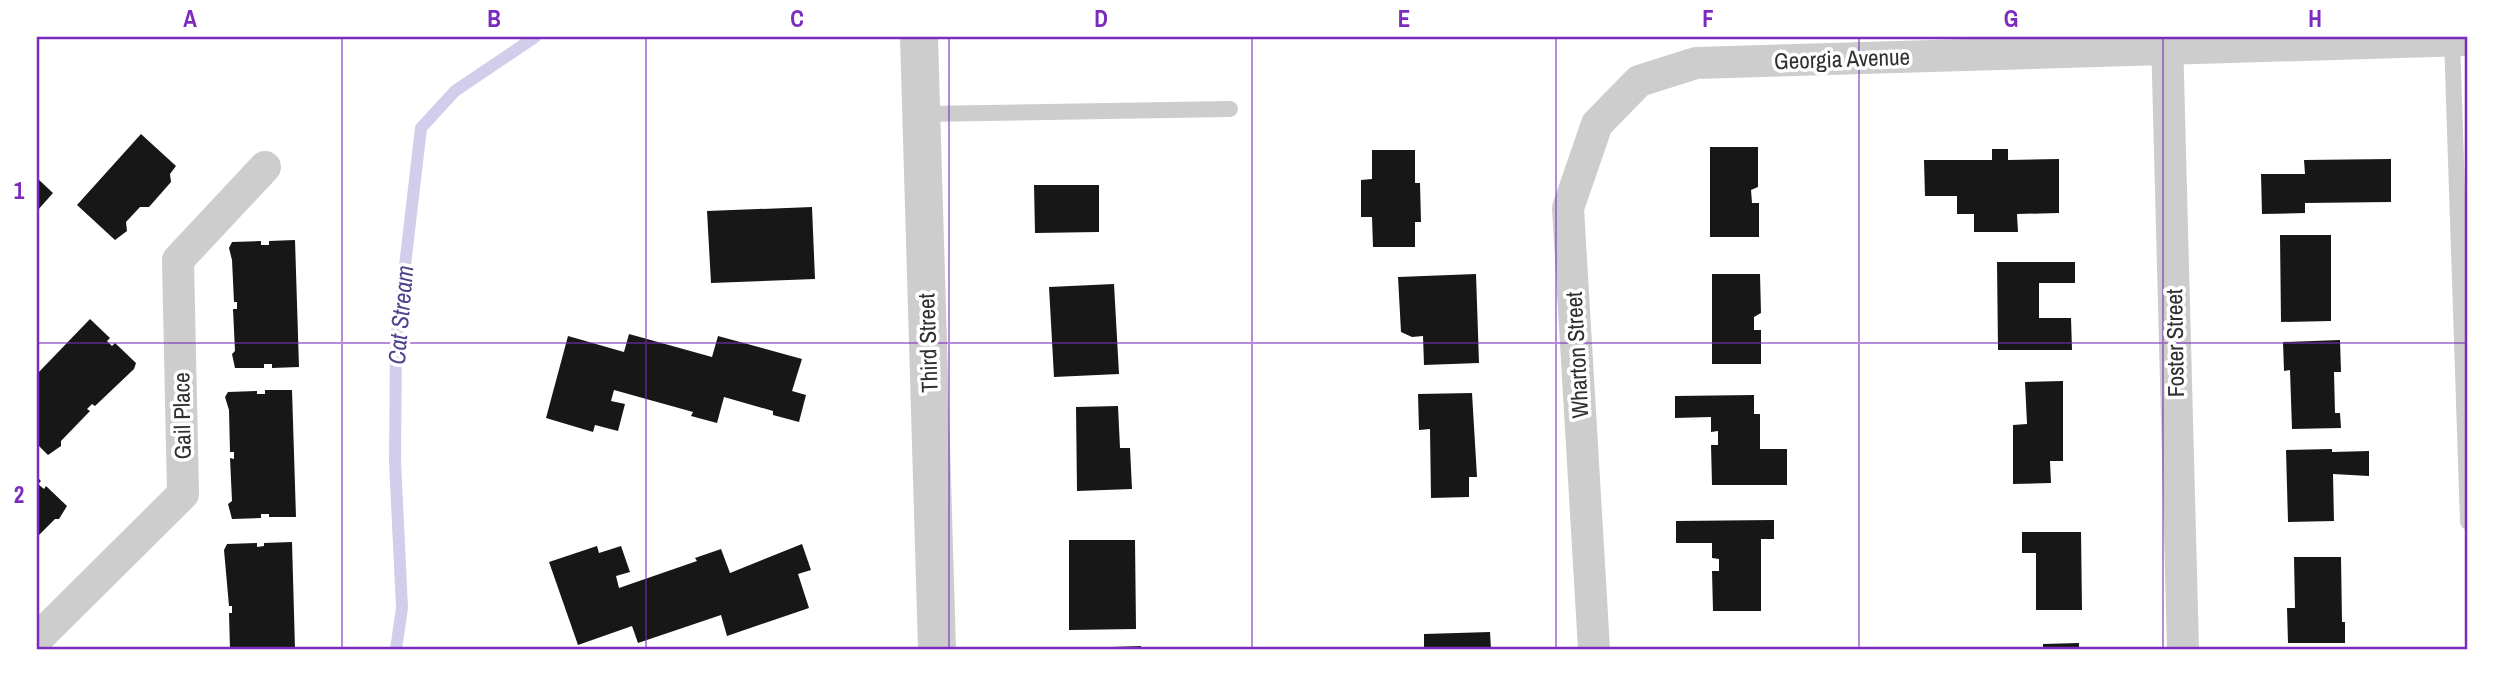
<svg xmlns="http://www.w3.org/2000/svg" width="2505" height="686" font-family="'Archivo Narrow',sans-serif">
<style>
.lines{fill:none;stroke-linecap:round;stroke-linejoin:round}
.stream{stroke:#d2cdea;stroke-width:12}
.building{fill:#171717}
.service{stroke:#cdcdcd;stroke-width:16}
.minor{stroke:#cdcdcd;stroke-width:32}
.tertiary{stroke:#cdcdcd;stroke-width:38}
.grid{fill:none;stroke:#7b2cbf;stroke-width:2;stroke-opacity:0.55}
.labels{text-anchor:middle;stroke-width:7;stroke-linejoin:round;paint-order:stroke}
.street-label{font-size:23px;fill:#303030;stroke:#fff}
.water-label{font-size:24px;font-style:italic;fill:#51438d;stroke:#fff}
.neatline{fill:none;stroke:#7b2cbf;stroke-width:2.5}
.grid-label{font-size:23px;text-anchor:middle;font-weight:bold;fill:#7b2cbf}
</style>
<rect width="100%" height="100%" fill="#fff"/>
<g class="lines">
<path class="stream" d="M 396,649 L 402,608 L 395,461 L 396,343 L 421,128 L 455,91 L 535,37"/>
</g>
<path class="building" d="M 141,134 L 176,166 L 170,174 L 171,182 L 149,207 L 140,207 L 126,222 L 127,231 L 115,240 L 77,205 Z
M 1710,147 L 1758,147 L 1758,187 L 1751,190 L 1752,203 L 1759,203 L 1759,237 L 1710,237 Z
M 1992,149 L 2008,149 L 2008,160 L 2059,159 L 2059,213 L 2017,214 L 2018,232 L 1974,232 L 1974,214 L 1957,214 L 1957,196 L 1925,196 L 1924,160 L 1992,160 Z
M 1372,150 L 1415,150 L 1415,183 L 1420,183 L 1421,222 L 1415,222 L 1415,247 L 1373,247 L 1372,217 L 1361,217 L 1361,180 L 1372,179 Z
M 2391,159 L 2391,202 L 2305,203 L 2305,213 L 2262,214 L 2261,174 L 2305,174 L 2304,160 Z
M 37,178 L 53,193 L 37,211 Z
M 1034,185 L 1099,185 L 1099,232 L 1035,233 Z
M 812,207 L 815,279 L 711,283 L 707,211 Z
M 2280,235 L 2331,235 L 2331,321 L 2281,322 Z
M 295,240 L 299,367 L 272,368 L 272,364 L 264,364 L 264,368 L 235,368 L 232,354 L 235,351 L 233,309 L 237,309 L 237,302 L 234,302 L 232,260 L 229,248 L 232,242 L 261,241 L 261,245 L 269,245 L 269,241 Z
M 1997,262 L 2075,262 L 2075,283 L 2039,283 L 2039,318 L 2071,318 L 2072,350 L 1998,350 Z
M 1476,274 L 1479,363 L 1424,365 L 1423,336 L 1412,337 L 1401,332 L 1398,277 Z
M 1712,274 L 1760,274 L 1761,313 L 1754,317 L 1754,330 L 1761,330 L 1761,364 L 1712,364 Z
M 1114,284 L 1119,374 L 1054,377 L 1049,287 Z
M 90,319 L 110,338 L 107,341 L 112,346 L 115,343 L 136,363 L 134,369 L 95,406 L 92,404 L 87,409 L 90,411 L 61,441 L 61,446 L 48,455 L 37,444 L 37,374 Z
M 629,334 L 712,357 L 718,336 L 802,359 L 792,391 L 806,395 L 799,422 L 773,415 L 773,411 L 724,397 L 717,423 L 691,416 L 693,412 L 614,390 L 611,401 L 625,404 L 618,431 L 595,425 L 593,432 L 546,418 L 568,336 L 624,352 Z
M 2340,340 L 2341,372 L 2334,372 L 2335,413 L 2340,413 L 2341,428 L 2292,429 L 2290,370 L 2284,371 L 2283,342 Z
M 2063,381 L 2063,461 L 2050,461 L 2051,483 L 2013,484 L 2013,425 L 2027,424 L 2025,382 Z
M 265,390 L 292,390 L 296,517 L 269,517 L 269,514 L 261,514 L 261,518 L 232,519 L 228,504 L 232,501 L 230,458 L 234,459 L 234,452 L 230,452 L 229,410 L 225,397 L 228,392 L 257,391 L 257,394 L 265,394 Z
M 1472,393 L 1477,477 L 1469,477 L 1469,497 L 1431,498 L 1430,429 L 1419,430 L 1418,394 Z
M 1754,395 L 1754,414 L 1760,414 L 1760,449 L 1787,449 L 1787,485 L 1712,485 L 1711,445 L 1718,445 L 1718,431 L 1711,432 L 1711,417 L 1675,418 L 1675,396 Z
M 1118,406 L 1120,448 L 1130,448 L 1132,489 L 1077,491 L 1076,407 Z
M 2332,449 L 2332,452 L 2369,451 L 2369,476 L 2333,474 L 2334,521 L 2288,522 L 2286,450 Z
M 37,477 L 41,481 L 38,484 L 44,489 L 46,486 L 67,506 L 59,519 L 55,519 L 37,537 Z
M 1774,520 L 1774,539 L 1761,539 L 1761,611 L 1713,611 L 1712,571 L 1719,571 L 1719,559 L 1712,558 L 1712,543 L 1676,543 L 1676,521 Z
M 2022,532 L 2081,532 L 2082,610 L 2036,610 L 2036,553 L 2022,553 Z
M 1069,540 L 1135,540 L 1136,629 L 1069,630 Z
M 292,542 L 295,649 L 230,649 L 229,613 L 232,613 L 232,606 L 229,606 L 224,550 L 227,544 L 257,543 L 257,547 L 264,546 L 264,543 Z
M 802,544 L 811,570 L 798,574 L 809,608 L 727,636 L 721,615 L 638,643 L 632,626 L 578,645 L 549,562 L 597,546 L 599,553 L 621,546 L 630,572 L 616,576 L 619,588 L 697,561 L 695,558 L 721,549 L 730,573 Z
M 2294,557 L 2341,557 L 2342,622 L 2345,622 L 2345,643 L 2288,643 L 2287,608 L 2295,608 Z
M 1490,632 L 1491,649 L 1424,649 L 1424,634 Z
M 2079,643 L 2079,649 L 2043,649 L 2043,644 Z
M 1141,646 L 1141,649 L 1111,649 L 1111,647 Z"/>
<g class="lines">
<path class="service" d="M 2452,40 L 2468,522
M 922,114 L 1230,109"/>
<path class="minor" d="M 2167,37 L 2183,649
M 37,639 L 183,494 L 178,260 L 265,167
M 1594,649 L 1568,208 L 1597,124 L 1639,81 L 1696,63 L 2468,40"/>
<path class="tertiary" d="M 919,37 L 937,649"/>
</g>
<path class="grid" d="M 342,37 L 342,649M 646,37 L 646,649M 949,37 L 949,649M 1252,37 L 1252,649M 1556,37 L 1556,649M 1859,37 L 1859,649M 2163,37 L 2163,649M 37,343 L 2468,343"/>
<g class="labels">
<g class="street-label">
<text transform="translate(1842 59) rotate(-2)" y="8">Georgia Avenue</text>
<text transform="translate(928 343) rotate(-92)" y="8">Third Street</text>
<text transform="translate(2175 343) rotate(-91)" y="8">Foster Street</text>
<text transform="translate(1577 355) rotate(-93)" y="8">Wharton Street</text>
<text transform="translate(182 416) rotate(-91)" y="8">Gail Place</text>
</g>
<g class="water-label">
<text transform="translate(401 315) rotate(-85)" y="8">Cat Stream</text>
</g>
</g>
<rect width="2505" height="686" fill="none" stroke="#ffffff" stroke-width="77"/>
<rect x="38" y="38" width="2428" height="610" class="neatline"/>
<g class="grid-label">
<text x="190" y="27">A</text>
<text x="494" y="27">B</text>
<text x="797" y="27">C</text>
<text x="1101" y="27">D</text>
<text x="1404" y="27">E</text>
<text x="1708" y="27">F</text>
<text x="2011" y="27">G</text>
<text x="2315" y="27">H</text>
<text x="19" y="199">1</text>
<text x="19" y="503">2</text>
</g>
</svg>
